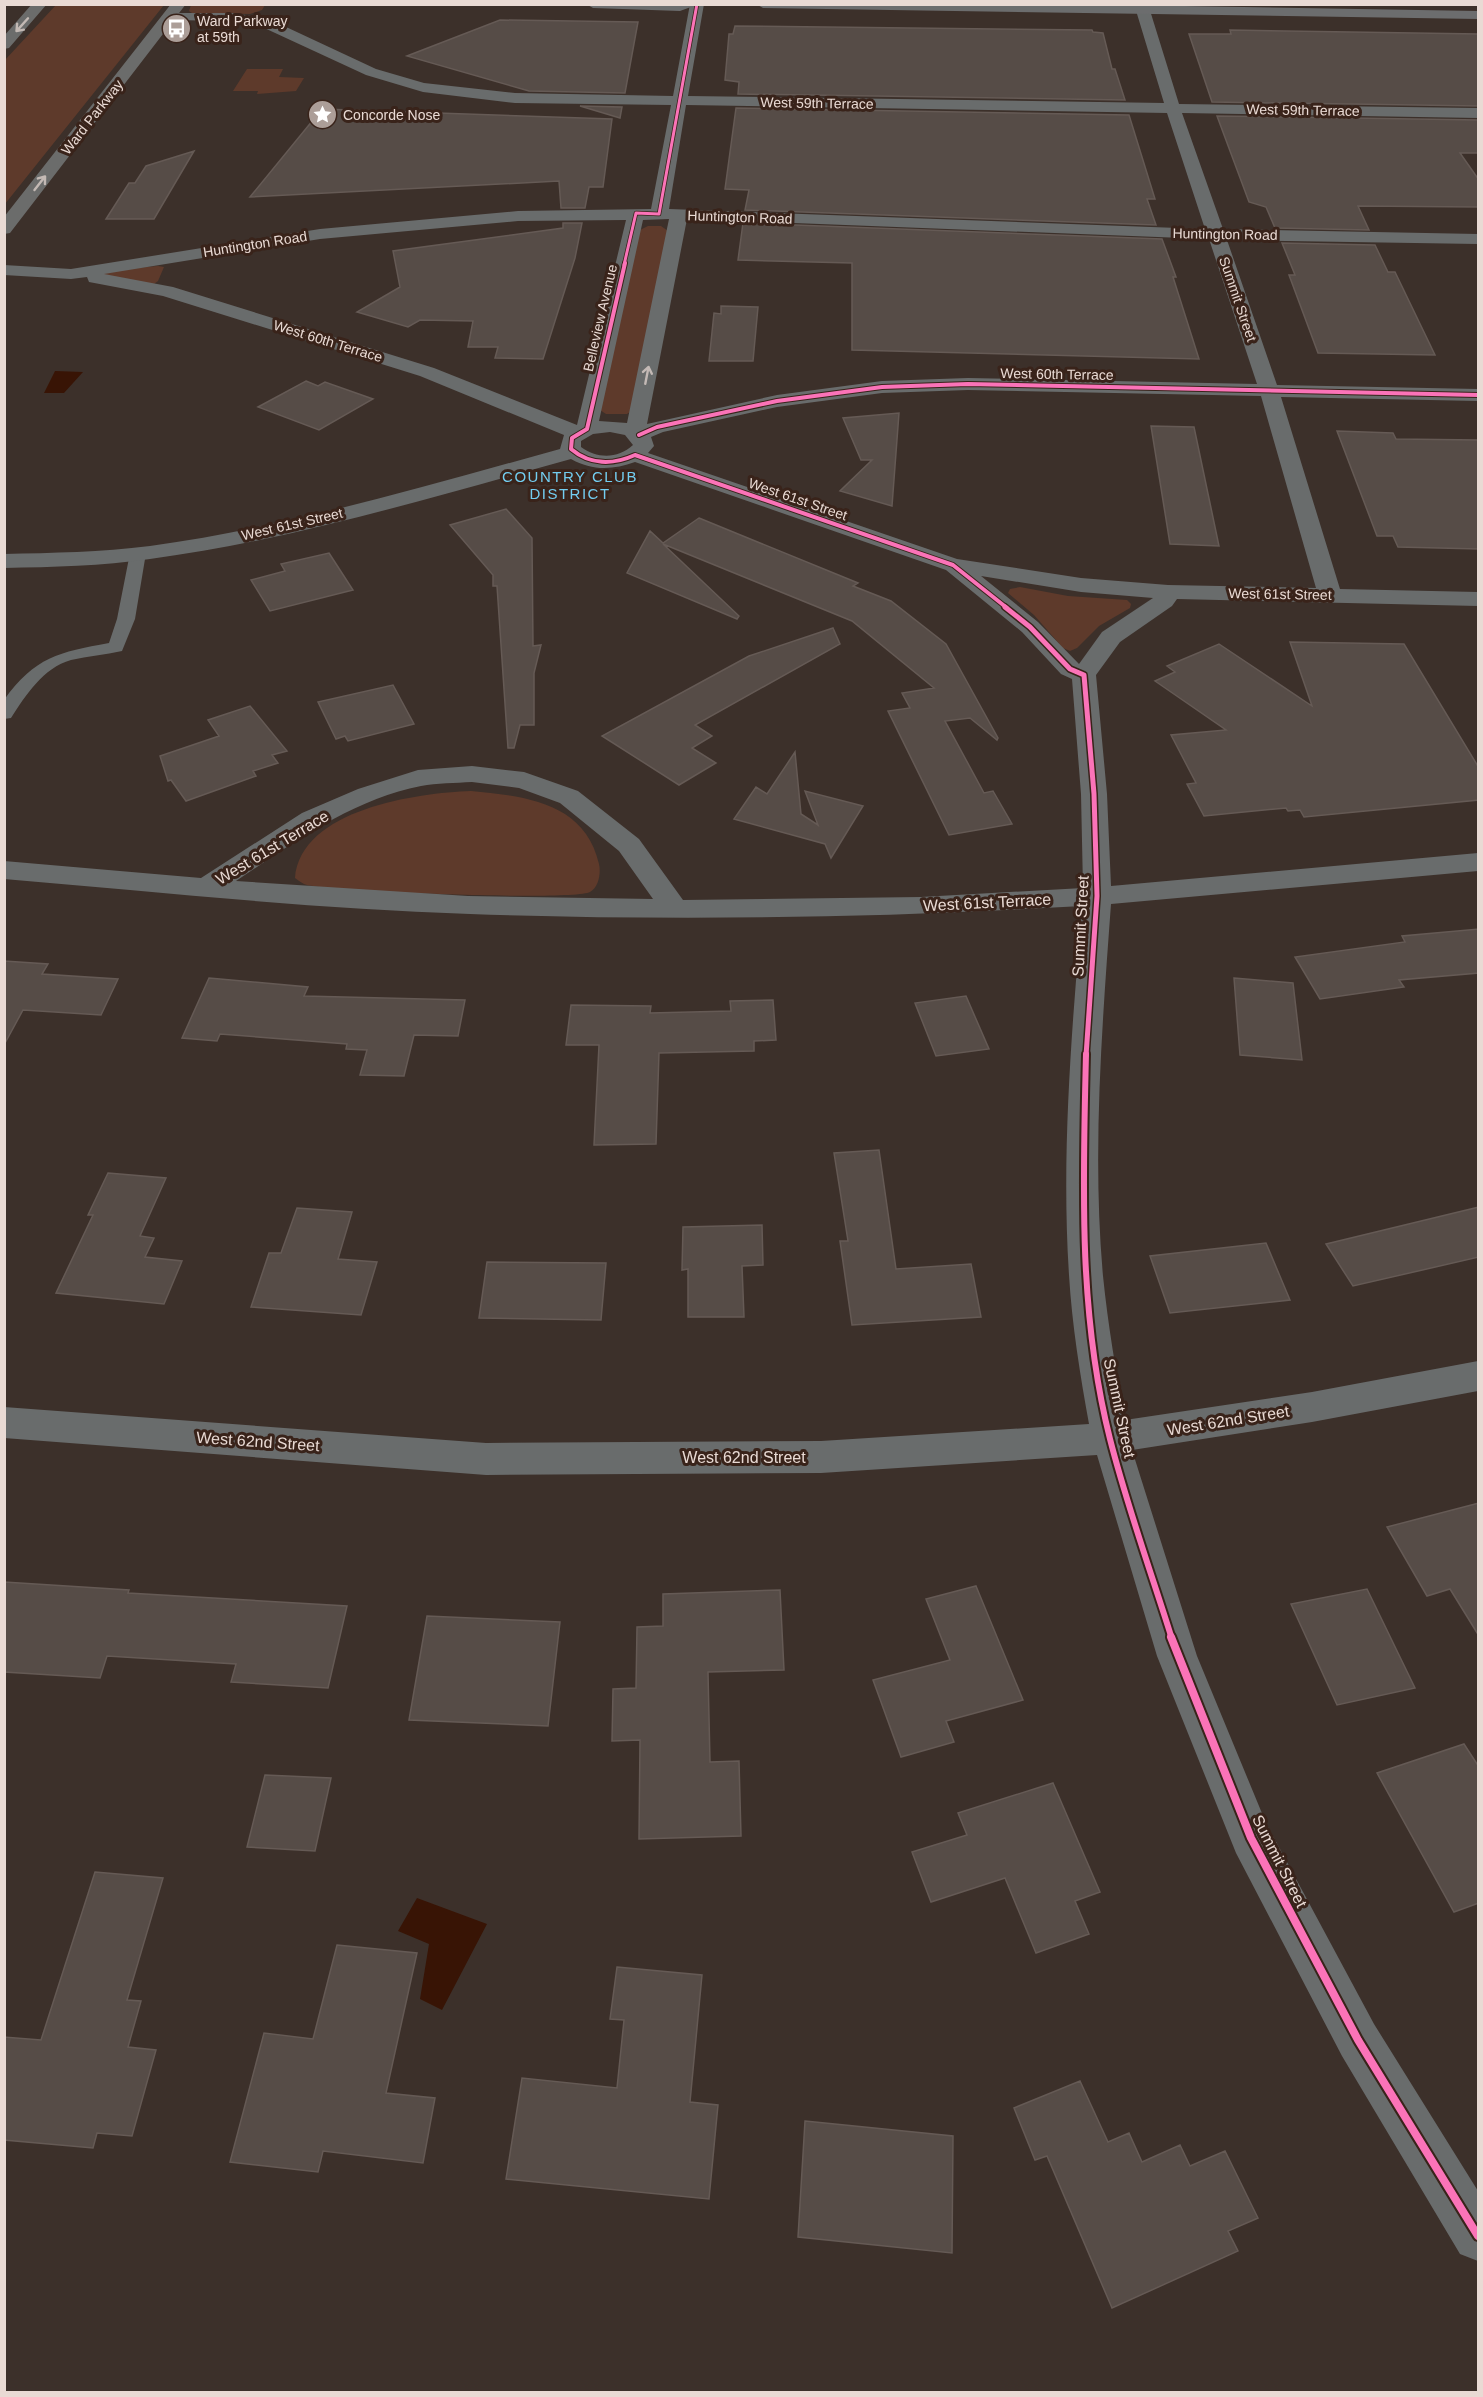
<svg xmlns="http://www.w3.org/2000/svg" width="1483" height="2397" font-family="Arial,sans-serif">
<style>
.green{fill:#5e3a2b}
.water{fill:#381405}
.building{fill:#564c47;stroke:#655a55;stroke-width:1.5}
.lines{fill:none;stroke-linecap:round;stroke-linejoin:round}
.lane{fill:#696c6c;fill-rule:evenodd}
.street{fill:#696c6c;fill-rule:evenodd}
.secondary{fill:#6c6d6e;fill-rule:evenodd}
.primary{fill:#6b6c6b;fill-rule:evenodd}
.cycleway-far4-casing{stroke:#39231a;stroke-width:4.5}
.cycleway-far3-casing{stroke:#39231a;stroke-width:6}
.cycleway-far2-casing{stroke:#39231a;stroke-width:8}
.cycleway-far1-casing{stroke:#39231a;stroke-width:10}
.cycleway-casing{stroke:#39231a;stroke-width:12}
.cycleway-far4{stroke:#fb73b8;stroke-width:3}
.cycleway-far3{stroke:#fb73b8;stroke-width:4}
.cycleway-far2{stroke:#fb73b8;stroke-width:5}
.cycleway-far1{stroke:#fb73b8;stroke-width:6}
.cycleway{stroke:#fb73b8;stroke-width:8}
.oneway{stroke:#c3b9b4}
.oneway2{stroke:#c3b9b5}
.labels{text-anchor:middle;stroke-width:6;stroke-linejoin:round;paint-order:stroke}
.far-poi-label{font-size:14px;fill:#e9dad4;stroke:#39231a;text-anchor:start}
.far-street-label{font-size:14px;fill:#e9dad4;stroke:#39231a}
.far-neighbourhood-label{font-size:15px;letter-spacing:1.5px;fill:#73cef1;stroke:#39231a}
.street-label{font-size:16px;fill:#e9dad4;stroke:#39231a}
</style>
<rect width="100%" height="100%" fill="#3c302a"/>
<path class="green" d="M 56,5 L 164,5 L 5,204 L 5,60 Z
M 191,5 L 265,5 L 262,10 L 250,14 L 192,13 L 189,11 Z
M 247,69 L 283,69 L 279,77 L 304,78 L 296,91 L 257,94 L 258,91 L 233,91 Z
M 648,226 L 661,226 L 668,231 L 630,412 L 627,414 L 606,414 L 600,410 L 640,230 Z
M 158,266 L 164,267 L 158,281 L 154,284 L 101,276 L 102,271 Z
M 1020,587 L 1068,596 L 1127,600 L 1131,604 L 1130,608 L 1099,626 L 1077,648 L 1070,651 L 1063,648 L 1034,615 L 1008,593 L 1010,589 Z
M 471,791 C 524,796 585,802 599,864 C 601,873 599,887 590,892 C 573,901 335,892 307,885 C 303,884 299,881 295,878 C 301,809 417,793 471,791 Z"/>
<path class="water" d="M 55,371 L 83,372 L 64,393 L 44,393 Z
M 417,1898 L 487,1924 L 442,2010 L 420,1999 L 429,1944 L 398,1931 Z"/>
<path class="building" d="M 500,20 L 638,22 L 625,93 L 529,91 L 407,56 Z
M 735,26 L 1092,30 L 1093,32 L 1103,33 L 1112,69 L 1115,69 L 1125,100 L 738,94 L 739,82 L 725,80 L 729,34 L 733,34 Z
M 1230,30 L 1479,34 L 1479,106 L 1212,102 L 1189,34 L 1231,34 Z
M 580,106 L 622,107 L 620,118 Z
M 736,108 L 1129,115 L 1155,199 L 1147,199 L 1156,225 L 745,210 L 749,190 L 725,189 Z
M 322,109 L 612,119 L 603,187 L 589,187 L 585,208 L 561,208 L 559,181 L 250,197 Z
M 1217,116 L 1479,120 L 1479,153 L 1460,153 L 1479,180 L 1479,207 L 1358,206 L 1369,230 L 1275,228 L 1266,207 L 1249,202 Z
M 194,151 L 154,219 L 106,219 L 129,183 L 135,183 L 146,166 Z
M 563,223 L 582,223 L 575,258 L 543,359 L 495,358 L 498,347 L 468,347 L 473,321 L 420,320 L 408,327 L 357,312 L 400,287 L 393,251 L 563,228 Z
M 743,223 L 1162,239 L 1176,277 L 1173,277 L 1199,359 L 852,350 L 852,263 L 738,260 Z
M 1282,243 L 1375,245 L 1388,272 L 1395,272 L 1435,355 L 1318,353 L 1289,275 L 1295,275 Z
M 721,306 L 758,307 L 753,361 L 709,361 L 714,313 L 721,314 Z
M 306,381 L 318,386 L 325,382 L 373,399 L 319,430 L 258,407 Z
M 899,413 L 892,506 L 840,491 L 872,460 L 861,460 L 843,418 Z
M 1151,426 L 1194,427 L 1219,546 L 1170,544 Z
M 1337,431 L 1393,433 L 1396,439 L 1479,440 L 1479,549 L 1398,547 L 1393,536 L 1377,536 Z
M 506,509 L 532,538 L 533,646 L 541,645 L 534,673 L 534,725 L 520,725 L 514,748 L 508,748 L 497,586 L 493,586 L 493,575 L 450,525 Z
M 699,518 L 858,583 L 853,586 L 891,601 L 946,644 L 998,738 L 997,740 L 970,718 L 945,721 L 984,793 L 993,791 L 1012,824 L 949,835 L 888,711 L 910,708 L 902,693 L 934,688 L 852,621 L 663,544 L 739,616 L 737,619 L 627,573 L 650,531 L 663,543 Z
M 329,553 L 353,590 L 270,611 L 251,580 L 285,571 L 281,564 Z
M 833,628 L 840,644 L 695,725 L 712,736 L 692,748 L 716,763 L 679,785 L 602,736 L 749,656 Z
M 1290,642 L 1404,644 L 1479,768 L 1479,800 L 1304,817 L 1300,810 L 1288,811 L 1286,808 L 1204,816 L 1187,784 L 1196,783 L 1171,735 L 1226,730 L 1155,681 L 1175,672 L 1167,666 L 1219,644 L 1312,706 Z
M 393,685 L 414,724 L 348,741 L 345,736 L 336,739 L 318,702 Z
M 250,706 L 287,751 L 272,755 L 278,763 L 253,771 L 256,776 L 186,801 L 171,780 L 168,781 L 160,756 L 219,736 L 208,720 Z
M 795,752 L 801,814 L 818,825 L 805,791 L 863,806 L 831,858 L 825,844 L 734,819 L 756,787 L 767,794 Z
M 1479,929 L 1479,973 L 1399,980 L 1404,987 L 1320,999 L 1295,957 L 1405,942 L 1402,936 Z
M 4,961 L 48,964 L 42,974 L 118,979 L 101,1015 L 23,1010 L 4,1045 Z
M 209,978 L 308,987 L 304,996 L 465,1000 L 458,1036 L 414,1035 L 404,1076 L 360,1075 L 367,1050 L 346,1049 L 347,1044 L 220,1034 L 217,1041 L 182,1038 Z
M 1234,978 L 1293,983 L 1302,1060 L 1240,1055 Z
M 966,996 L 989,1049 L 936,1056 L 915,1003 Z
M 773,1000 L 776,1040 L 754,1041 L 754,1051 L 659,1053 L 656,1144 L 594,1145 L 599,1045 L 566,1045 L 571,1005 L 651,1006 L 650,1013 L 731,1011 L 730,1001 Z
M 879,1150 L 896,1269 L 971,1264 L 981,1317 L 852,1325 L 840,1241 L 848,1241 L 834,1153 Z
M 108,1173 L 166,1178 L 140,1236 L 154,1238 L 145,1257 L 182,1261 L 164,1304 L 56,1293 L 93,1215 L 88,1215 Z
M 1479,1207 L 1479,1257 L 1353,1286 L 1326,1244 Z
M 297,1208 L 352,1212 L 338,1259 L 377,1262 L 361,1315 L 251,1307 L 269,1253 L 281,1253 Z
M 762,1225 L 763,1265 L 742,1266 L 744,1317 L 688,1317 L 688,1269 L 682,1270 L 683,1227 Z
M 1266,1243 L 1290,1300 L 1170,1313 L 1150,1256 Z
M 487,1262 L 606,1263 L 601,1320 L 479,1318 Z
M 1479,1503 L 1479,1636 L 1450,1589 L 1427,1596 L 1387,1527 Z
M 4,1582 L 129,1590 L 128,1593 L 347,1606 L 328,1688 L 231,1682 L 236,1664 L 107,1656 L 100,1678 L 4,1672 Z
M 976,1586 L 1023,1700 L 946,1721 L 954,1742 L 901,1757 L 873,1680 L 950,1660 L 926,1599 Z
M 1367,1589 L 1415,1688 L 1337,1705 L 1291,1604 Z
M 780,1590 L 784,1670 L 708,1672 L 710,1762 L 739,1761 L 741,1836 L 639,1839 L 640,1740 L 612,1741 L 613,1689 L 636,1688 L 637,1627 L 663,1626 L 663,1594 Z
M 427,1616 L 560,1622 L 548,1726 L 409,1720 Z
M 1464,1744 L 1479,1767 L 1479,1903 L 1454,1912 L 1377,1773 Z
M 265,1775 L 331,1778 L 315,1851 L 247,1847 Z
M 1053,1783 L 1100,1892 L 1075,1901 L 1089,1934 L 1036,1953 L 1005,1878 L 931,1902 L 912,1852 L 967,1835 L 958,1813 Z
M 95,1872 L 163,1878 L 127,2000 L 141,2001 L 128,2047 L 156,2050 L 132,2136 L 97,2133 L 93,2148 L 4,2140 L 4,2037 L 41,2040 Z
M 337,1945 L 417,1953 L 386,2093 L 435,2098 L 423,2163 L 323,2151 L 318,2172 L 230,2162 L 264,2033 L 313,2039 Z
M 617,1967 L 702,1975 L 690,2102 L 718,2105 L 709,2199 L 506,2179 L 522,2078 L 617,2088 L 624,2020 L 610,2019 Z
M 1080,2081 L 1108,2142 L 1129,2133 L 1142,2162 L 1180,2145 L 1190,2166 L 1225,2151 L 1258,2218 L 1228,2231 L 1238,2251 L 1112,2308 L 1047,2156 L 1035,2160 L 1014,2108 Z
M 805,2121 L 953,2136 L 952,2253 L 798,2237 Z"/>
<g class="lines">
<path class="lane" d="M 138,548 L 146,553 L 135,619 L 122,651 C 105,655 88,656 71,660 C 43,668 26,695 11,718 L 4,719 L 4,700 C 35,657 59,652 109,643 L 117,619 L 130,553 Z"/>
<path class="street" d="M 690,4 L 704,4 L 688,96 L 1164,103 L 1134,4 L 1148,4 L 1179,104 L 1478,108 L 1478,118 L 1182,113 L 1223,229 L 1478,234 L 1478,244 L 1227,240 L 1277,385 L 1478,389 L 1478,401 L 1281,397 L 1340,589 L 1478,592 L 1478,606 L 1177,599 L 1172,606 L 1120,642 L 1096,675 L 1107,794 L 1111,886 L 1478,853 L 1478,871 L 1111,904 C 1102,1027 1092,1153 1103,1276 C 1108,1325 1116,1372 1125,1420 L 1312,1392 L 1478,1361 L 1478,1391 L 1312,1422 L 1132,1450 L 1197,1656 L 1266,1823 L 1374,2024 L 1478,2191 L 1478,2261 L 1460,2254 L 1342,2056 L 1236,1853 L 1157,1656 L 1097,1455 L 821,1473 L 486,1475 L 4,1438 L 4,1407 L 486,1443 L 821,1441 L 1089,1424 C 1080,1374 1072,1325 1069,1275 C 1061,1152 1072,1028 1082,906 C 878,918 674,921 470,914 C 314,909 159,892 4,879 L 4,861 L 201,878 L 302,813 L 358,789 L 418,770 L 472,766 L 524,772 L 578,791 L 639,839 L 683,900 L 921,897 L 1083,888 L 1081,794 L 1072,679 L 1061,674 L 1022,632 L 946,570 L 635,462 C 613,470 592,471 571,459 C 432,497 293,540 150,559 C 102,566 53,567 4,568 L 4,554 C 53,553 101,552 150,546 C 289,527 425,486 560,449 L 564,435 L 420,376 L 163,296 L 89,282 L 87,277 L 71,279 L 4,275 L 4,265 L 71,269 L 320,229 L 518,211 L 651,209 L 671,105 L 515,103 L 423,92 L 366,75 L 260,26 L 233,21 L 170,20 L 165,19 L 165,13 L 233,13 L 269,19 L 376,69 L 424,83 L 515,93 L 673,96 ZM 686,105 L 1167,113 L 1205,229 L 669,209 ZM 669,219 L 627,423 L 599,421 L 643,220 ZM 687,219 L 1209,239 L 1257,384 L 968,378 L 882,381 L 777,395 L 647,424 ZM 626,220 L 577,425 L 434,368 L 173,287 L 104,274 L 320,239 L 518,221 ZM 968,390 L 1261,396 L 1316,588 L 1168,585 L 1081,578 L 957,559 L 648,453 L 654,446 L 651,437 L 663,432 L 777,407 L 882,393 ZM 610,432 L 625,435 L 633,445 C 618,459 597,459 581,447 L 581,441 L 593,434 ZM 981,576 L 1081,592 L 1153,598 L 1102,632 L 1079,664 L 1038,622 ZM 472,782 L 519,788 L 560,803 L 619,851 L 653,899 L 468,896 L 236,881 C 293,843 353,799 421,786 C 437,783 455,783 472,782 Z"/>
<path class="secondary" d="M 586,4 L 699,4 L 680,11 L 593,8 Z
M 756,4 L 1069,4 L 1478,11 L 1478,19 L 763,8 Z"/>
<path class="primary" d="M 32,4 L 47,4 L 9,48 L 4,49 L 4,36 Z
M 171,4 L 186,4 L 10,233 L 4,234 L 4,217 Z"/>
<defs>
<path id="cycleway-far4" d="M 624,265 L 636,213 L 659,214 L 697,4"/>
<path id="cycleway-far3" d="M 625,263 L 587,429 L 572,438 L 571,449 C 590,465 613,465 635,455 L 953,565 L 1007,608
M 639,435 L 657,427 L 777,401 L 882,387 L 968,384 L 1478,395"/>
<path id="cycleway-far2" d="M 1005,607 L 1030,627 L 1070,669 L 1084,675 L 1094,794 L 1097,896 L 1086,1056"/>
<path id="cycleway-far1" d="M 1086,1054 C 1083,1182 1078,1313 1110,1439 C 1127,1506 1151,1572 1172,1639"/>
<path id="cycleway" d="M 1171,1637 L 1251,1838 L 1358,2040 L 1478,2236"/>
</defs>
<use href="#cycleway-far4" class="cycleway-far4-casing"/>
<use href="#cycleway-far3" class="cycleway-far3-casing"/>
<use href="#cycleway-far2" class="cycleway-far2-casing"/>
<use href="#cycleway-far1" class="cycleway-far1-casing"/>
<use href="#cycleway" class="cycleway-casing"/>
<use href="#cycleway-far4" class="cycleway-far4"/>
<use href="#cycleway-far3" class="cycleway-far3"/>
<use href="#cycleway-far2" class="cycleway-far2"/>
<use href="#cycleway-far1" class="cycleway-far1"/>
<use href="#cycleway" class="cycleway"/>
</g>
<defs><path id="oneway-shaft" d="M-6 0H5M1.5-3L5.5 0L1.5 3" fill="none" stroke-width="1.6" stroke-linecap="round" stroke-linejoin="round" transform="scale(1.5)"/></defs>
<g class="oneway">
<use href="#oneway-shaft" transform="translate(22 25) rotate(132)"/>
<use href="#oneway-shaft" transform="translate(40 183) rotate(-52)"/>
</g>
<use class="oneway2" href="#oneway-shaft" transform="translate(647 375) rotate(-79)"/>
<defs>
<symbol id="bus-disc" viewBox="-11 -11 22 22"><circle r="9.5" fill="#ac9e98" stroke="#39231a"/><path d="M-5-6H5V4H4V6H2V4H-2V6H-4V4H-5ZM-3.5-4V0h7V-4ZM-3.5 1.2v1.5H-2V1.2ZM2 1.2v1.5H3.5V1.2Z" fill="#fff"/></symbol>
<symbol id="sight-disc" viewBox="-11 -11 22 22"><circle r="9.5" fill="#ac9e98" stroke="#39231a"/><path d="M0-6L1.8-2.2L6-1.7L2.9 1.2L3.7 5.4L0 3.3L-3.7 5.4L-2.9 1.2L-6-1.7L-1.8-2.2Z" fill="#fff"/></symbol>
</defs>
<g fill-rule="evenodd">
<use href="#bus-disc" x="160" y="12" width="33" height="33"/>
<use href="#sight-disc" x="306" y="98" width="33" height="33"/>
</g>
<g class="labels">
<g class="far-poi-label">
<text x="197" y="26">Ward Parkway<tspan x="197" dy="16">at 59th</tspan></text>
<text x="343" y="120">Concorde Nose</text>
</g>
<g class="far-street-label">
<text transform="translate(817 103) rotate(1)" y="5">West 59th Terrace</text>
<text transform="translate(1303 110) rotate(1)" y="5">West 59th Terrace</text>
<text transform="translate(92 117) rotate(-52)" y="5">Ward Parkway</text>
<text transform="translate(740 217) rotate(2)" y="5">Huntington Road</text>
<text transform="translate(1225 234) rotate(1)" y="5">Huntington Road</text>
<text transform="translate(255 244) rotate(-9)" y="5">Huntington Road</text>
<text transform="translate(1238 299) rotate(71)" y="5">Summit Street</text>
<text transform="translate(600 318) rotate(-77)" y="5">Belleview Avenue</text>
<text transform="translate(328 341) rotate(17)" y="5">West 60th Terrace</text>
<text transform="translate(1057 374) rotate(1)" y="5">West 60th Terrace</text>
<text transform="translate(798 499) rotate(19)" y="5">West 61st Street</text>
<text transform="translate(292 524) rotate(-13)" y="5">West 61st Street</text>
<text transform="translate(1280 594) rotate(1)" y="5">West 61st Street</text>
</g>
<g class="far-neighbourhood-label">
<text x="570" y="482">COUNTRY CLUB<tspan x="570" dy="17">DISTRICT</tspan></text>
</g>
<g class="street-label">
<text transform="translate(272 847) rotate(-31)" y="6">West 61st Terrace</text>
<text transform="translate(987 902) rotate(-3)" y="6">West 61st Terrace</text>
<text transform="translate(1080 926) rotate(-87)" y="6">Summit Street</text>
<text transform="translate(1120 1408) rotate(78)" y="6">Summit Street</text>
<text transform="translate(1228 1420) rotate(-9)" y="6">West 62nd Street</text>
<text transform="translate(258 1441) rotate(4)" y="6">West 62nd Street</text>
<text x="744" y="1463">West 62nd Street</text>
<text transform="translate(1280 1861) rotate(63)" y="6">Summit Street</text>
</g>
</g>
<rect width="1483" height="2397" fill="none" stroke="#e9dad4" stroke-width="12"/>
</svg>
